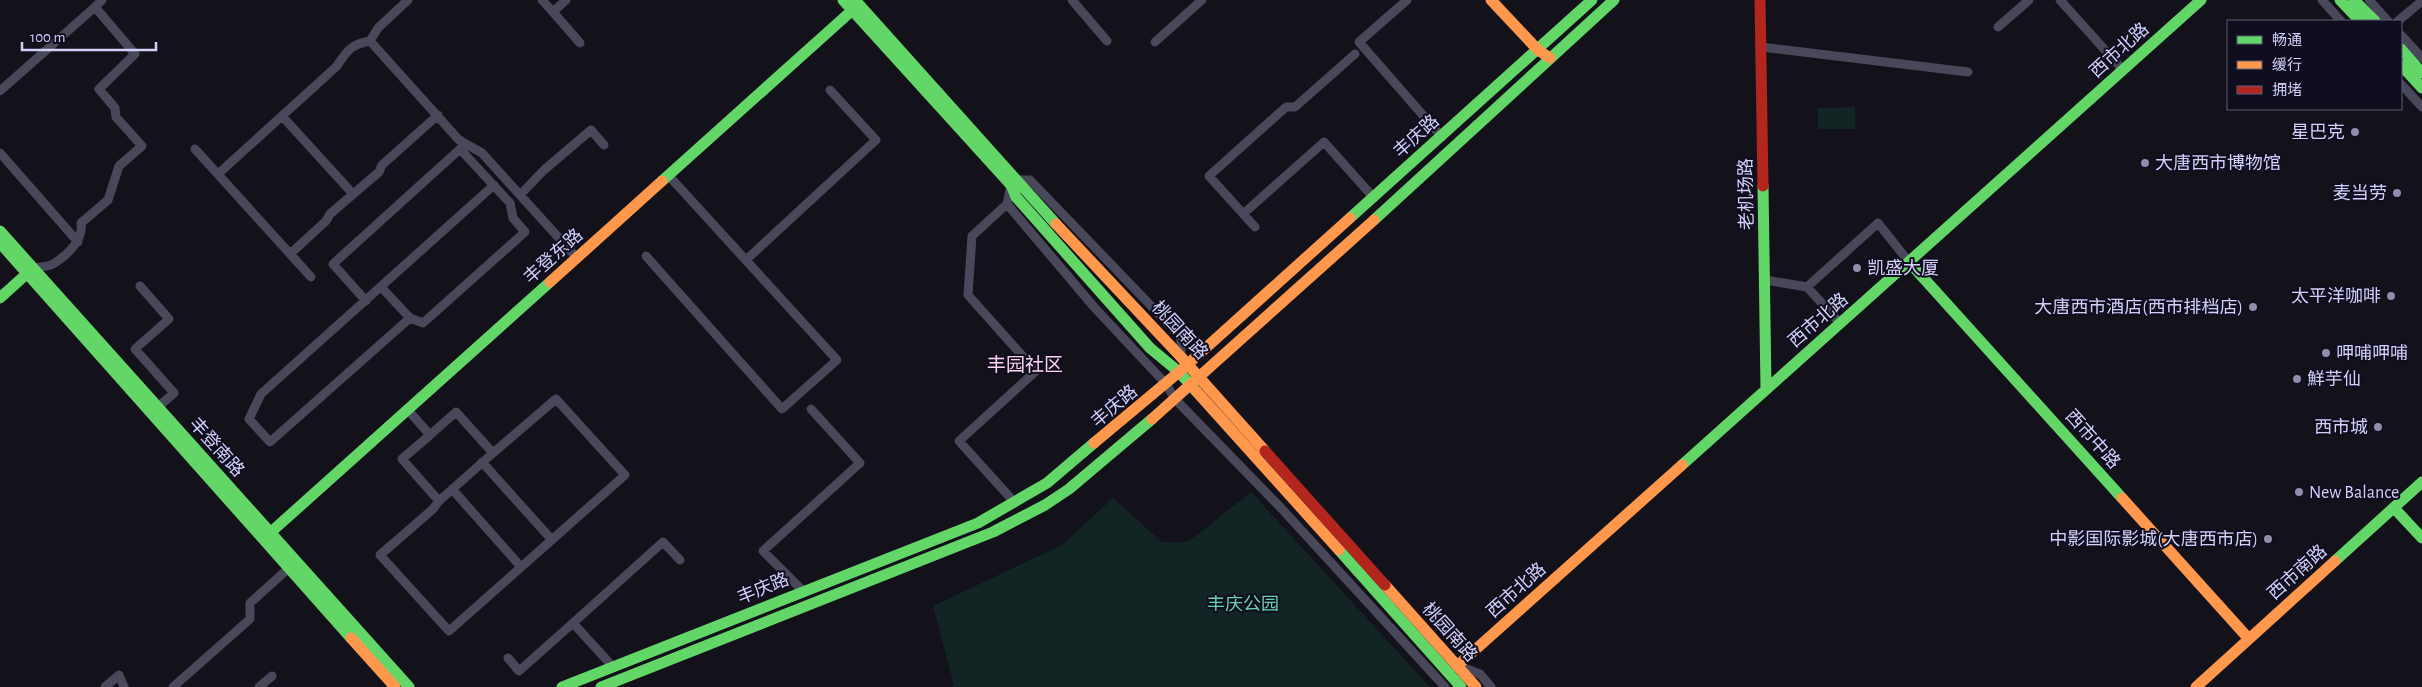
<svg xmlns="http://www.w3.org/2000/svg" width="2422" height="687" font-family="'Alegreya Sans','Noto Sans SC',sans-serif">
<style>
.green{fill:#122423}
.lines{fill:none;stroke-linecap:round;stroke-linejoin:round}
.street{stroke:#48485a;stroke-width:9}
.fast{stroke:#63d668;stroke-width:11}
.slow{stroke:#ff974d;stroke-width:11}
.jam{stroke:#b3261e;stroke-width:11}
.poi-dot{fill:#8e8eac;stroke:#100e1e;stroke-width:2}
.labels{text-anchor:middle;stroke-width:4;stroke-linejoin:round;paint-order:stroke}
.street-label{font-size:18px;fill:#d1d0fa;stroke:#100e1e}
.poi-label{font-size:18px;fill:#d1d0fa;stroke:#100e1e;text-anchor:end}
.park-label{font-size:18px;fill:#65d1ac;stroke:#100e1e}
.neighbourhood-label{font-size:19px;fill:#fad2ef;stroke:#100e1e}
</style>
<rect width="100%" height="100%" fill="#13121a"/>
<path class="green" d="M 1855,107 L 1855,129 L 1818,129 L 1818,108 Z
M 1251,492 L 1430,687 L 951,687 L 954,685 L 933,606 L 1062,545 L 1113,498 L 1162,542 L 1188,542 Z"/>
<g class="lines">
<path class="street" d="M 542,0 L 553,12
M 566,0 L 553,12 L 580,43
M 1072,0 L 1107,41
M 1407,0 L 1359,42 L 1442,137
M 2060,0 L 2123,70
M 2322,0 L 2341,21
M 2369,0 L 2388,21
M 2398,21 L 2422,1
M 1998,27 L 2029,0
M 2401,35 L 2422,58
M 370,41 L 459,140 L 482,153 L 577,258
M 1155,42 L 1202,0
M 1761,47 L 1968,72
M 2401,84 L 2422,107
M 0,91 L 95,7
M 282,116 L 353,194
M 195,149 L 311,277
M 0,153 L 78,242
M 218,174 L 337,66 C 347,50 352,44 370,41 L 378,28 L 408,0
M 1016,180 L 1030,180 L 1181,337 L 1181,357
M 1011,185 L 1007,204 L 1094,307 L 1166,384 L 1175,399 L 1281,508 L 1445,687
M 520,195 L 544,170 L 591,130 L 604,145
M 1007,204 L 972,236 L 968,295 L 1036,371 L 959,441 L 1015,503
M 1243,214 L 1324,142 L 1374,198
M 1255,227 L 1209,176 L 1286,107 L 1295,107 L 1355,54
M 290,254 L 326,221 L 330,214 L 379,172 L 382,165 L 438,115
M 646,256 L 782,409 L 837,360 L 669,176
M 746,260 L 876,140 L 830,90
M 34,268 C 39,267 48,267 53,264 C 68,255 84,239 81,223 L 108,200 L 119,166 L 142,146 L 116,117 L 115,108 L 99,89 L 135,54 L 95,7 L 102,0
M 1765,280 L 1807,287 L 1840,323
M 140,286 L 169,319 L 135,349 L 174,393 L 158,407
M 381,287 L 410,318 L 270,442 L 249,419 L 261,394 L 494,185
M 1807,287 L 1878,223 L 1909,262
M 366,301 L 333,264 L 460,149 L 510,203 L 513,218 L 525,232 L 423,323 L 410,318
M 408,410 L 430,435 L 402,459 L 439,501 L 493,453 L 456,412 L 430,435
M 482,462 L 552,540
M 452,489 L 521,567
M 439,501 L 433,509 L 380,555 L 449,631 L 625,475 L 556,399 L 493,453
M 803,591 L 763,551 L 860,463 L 811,409
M 508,658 L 519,671 L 573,623
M 1459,666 L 1480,674 L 1491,687
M 613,667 L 573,623 L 663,542 L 680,560
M 105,687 L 119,675 L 124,687
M 173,687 L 250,619 L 250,603 L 289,568
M 259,687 L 272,676"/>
<path class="fast" d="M 843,0 L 1011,185 L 1016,197 L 1150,348 L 1179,372 L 1196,391
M 855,0 L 1056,224
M 2340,0 L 2360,21
M 2354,0 L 2375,21
M 2401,49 L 2422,73
M 2401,65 L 2422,88
M 662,181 L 857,6
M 1763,186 L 1766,388
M 1350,218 L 1592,0
M 1374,220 L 1614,0
M 0,231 L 409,687
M 0,243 L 351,638
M 1909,262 L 2122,498
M 0,298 L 32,269
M 1682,465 L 2201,0
M 2394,508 L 2422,538
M 270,533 L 550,282
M 1339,550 L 1461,687
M 2335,561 L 2422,482
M 562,687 L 978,523 L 1047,483 L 1094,443
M 601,687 L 993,532 L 1045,505 L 1069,489 L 1152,419"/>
<path class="slow" d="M 1491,0 L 1538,50 L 1550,58
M 1056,224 L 1181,357 L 1265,451
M 550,282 L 662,181
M 1196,391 L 1339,550
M 1152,419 L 1374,220
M 1094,443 L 1179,372 L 1350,218
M 2122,498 L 2249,639
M 1385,585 L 1476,687
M 351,638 L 395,687
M 1457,666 L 1682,465
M 2196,687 L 2335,561"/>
<path class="jam" d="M 1760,0 L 1763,186
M 1265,451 L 1385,585"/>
</g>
<g class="poi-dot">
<circle cx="2355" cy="132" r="5"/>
<circle cx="2145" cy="163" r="5"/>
<circle cx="2397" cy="193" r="5"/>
<circle cx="1857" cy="268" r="5"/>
<circle cx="2391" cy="296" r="5"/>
<circle cx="2253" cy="307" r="5"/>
<circle cx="2326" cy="353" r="5"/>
<circle cx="2297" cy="379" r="5"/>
<circle cx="2378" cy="427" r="5"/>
<circle cx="2299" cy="492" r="5"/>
<circle cx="2268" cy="539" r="5"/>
</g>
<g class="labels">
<g class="street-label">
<text transform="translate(2119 50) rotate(-42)" y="6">西市北路</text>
<text transform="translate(1416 136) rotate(-42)" y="6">丰庆路</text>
<text transform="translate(1746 194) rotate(-91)" y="6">老机场路</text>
<text transform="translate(553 256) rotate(-42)" y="6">丰登东路</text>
<text transform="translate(1818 320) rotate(-41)" y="6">西市北路</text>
<text transform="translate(1180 330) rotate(47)" y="6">桃园南路</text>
<text transform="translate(1114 406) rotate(-40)" y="6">丰庆路</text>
<text transform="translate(2093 439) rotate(48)" y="6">西市中路</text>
<text transform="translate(217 447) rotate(48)" y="6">丰登南路</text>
<text transform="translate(2297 572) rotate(-42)" y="6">西市南路</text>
<text transform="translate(763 588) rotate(-22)" y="6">丰庆路</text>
<text transform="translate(1516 590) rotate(-42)" y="6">西市北路</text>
<text transform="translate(1450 632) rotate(48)" y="6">桃园南路</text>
</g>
<g class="poi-label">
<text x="2345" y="138">星巴克</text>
<text x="2155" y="169" text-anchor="start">大唐西市博物馆</text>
<text x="2387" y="199">麦当劳</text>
<text x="1867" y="274" text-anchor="start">凯盛大厦</text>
<text x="2381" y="302">太平洋咖啡</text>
<text x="2243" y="313">大唐西市酒店(西市排档店)</text>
<text x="2336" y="359" text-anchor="start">呷哺呷哺</text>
<text x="2307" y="385" text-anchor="start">鮮芋仙</text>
<text x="2368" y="433">西市城</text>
<text x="2309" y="498" text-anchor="start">New Balance</text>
<text x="2258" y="545">中影国际影城(大唐西市店)</text>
</g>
<g class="park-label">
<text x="1243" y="610">丰庆公园</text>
</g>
<g class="neighbourhood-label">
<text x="1025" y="371">丰园社区</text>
</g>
</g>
<rect x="2227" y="20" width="175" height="90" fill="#100e1e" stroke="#5d5c76"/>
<rect x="2237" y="36" width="25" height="8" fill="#63d668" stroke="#5d5c76"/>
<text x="2272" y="45" font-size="15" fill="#d1d0fa">畅通</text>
<rect x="2237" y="61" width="25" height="8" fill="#ff974d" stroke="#5d5c76"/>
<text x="2272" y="70" font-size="15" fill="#d1d0fa">缓行</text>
<rect x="2237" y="86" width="25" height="8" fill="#b3261e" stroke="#5d5c76"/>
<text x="2272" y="95" font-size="15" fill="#d1d0fa">拥堵</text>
<path d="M22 42v8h134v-8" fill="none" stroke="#d1d0fa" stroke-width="2.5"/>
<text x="30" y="42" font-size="15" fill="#d1d0fa" stroke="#100e1e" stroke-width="4" paint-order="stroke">100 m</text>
</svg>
